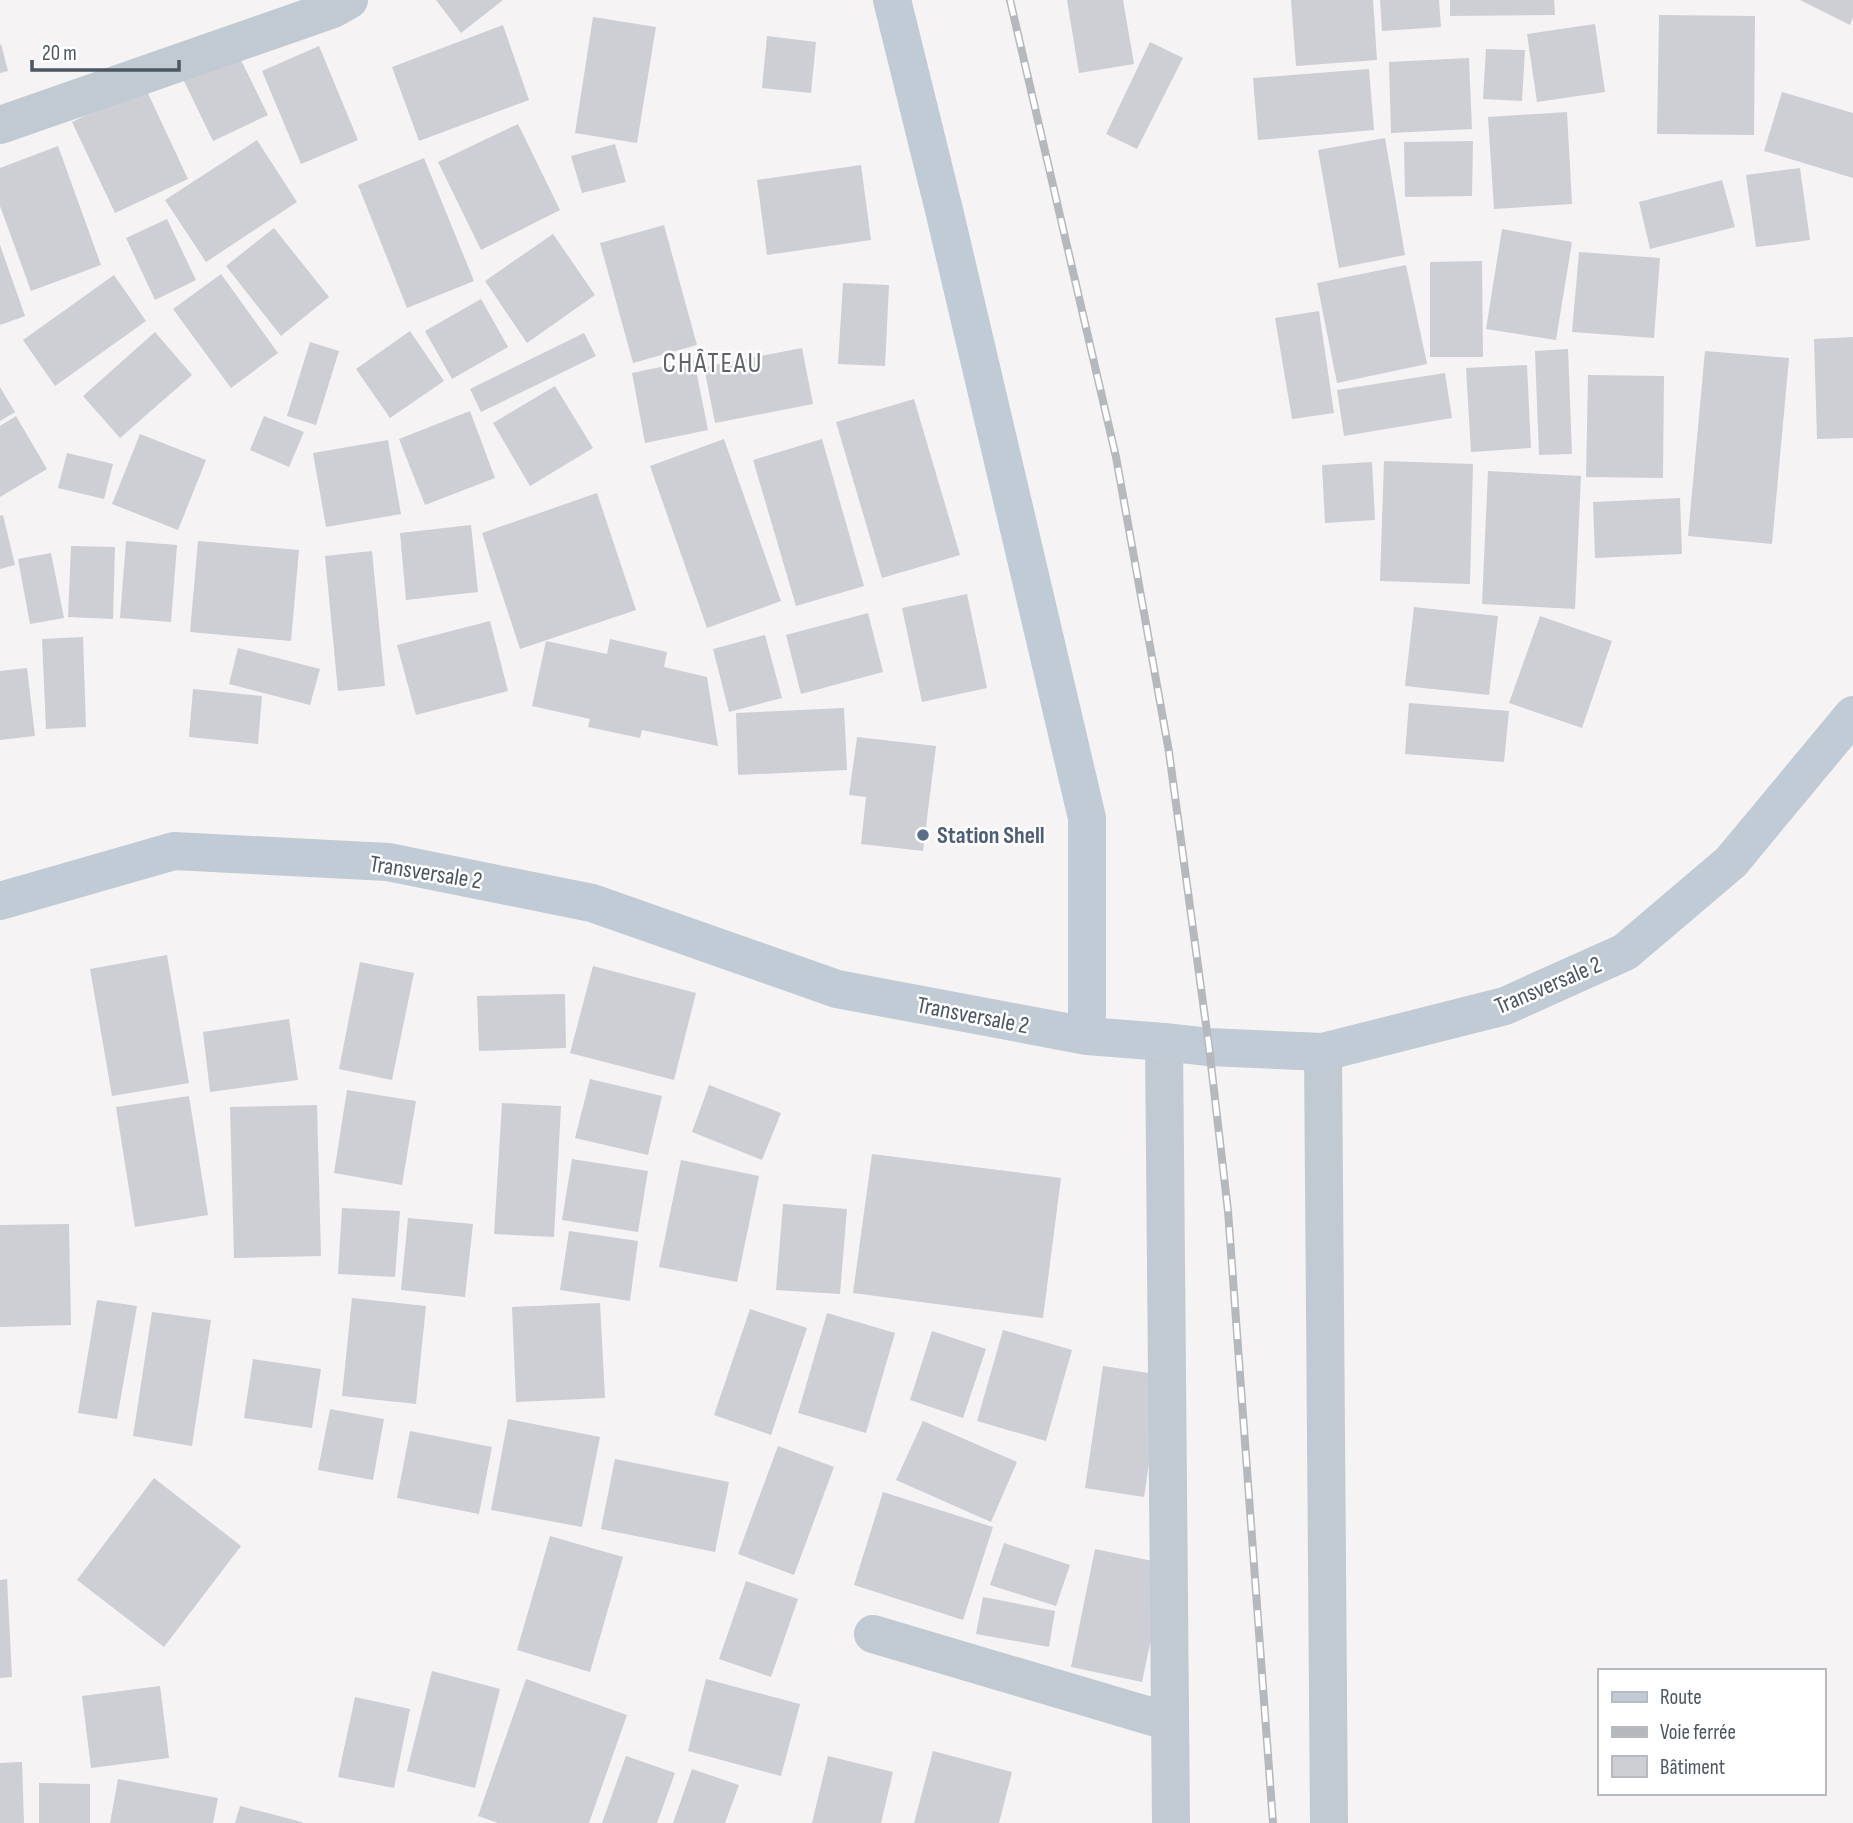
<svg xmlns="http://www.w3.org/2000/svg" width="1853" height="1823" font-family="'Sofia Sans Condensed',sans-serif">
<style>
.building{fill:#cdcfd5}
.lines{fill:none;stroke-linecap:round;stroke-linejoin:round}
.street{stroke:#c1cad2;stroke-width:38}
.secondary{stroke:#c1cbd6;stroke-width:38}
.rail-casing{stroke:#b5b8bd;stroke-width:8}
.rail{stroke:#fff;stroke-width:5;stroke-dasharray:16;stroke-linecap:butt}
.service-dot{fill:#5c6f8a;stroke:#fff;stroke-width:2.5}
.labels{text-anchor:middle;stroke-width:5;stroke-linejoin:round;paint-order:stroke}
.service-label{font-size:24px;font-weight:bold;fill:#4e5e75;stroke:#fff;text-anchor:start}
.street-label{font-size:24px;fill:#4a5661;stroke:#fff}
.quarter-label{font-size:28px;letter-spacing:2px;fill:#5f6368;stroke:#fff}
</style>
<rect width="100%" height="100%" fill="#f5f3f3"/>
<path class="building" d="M 436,0 L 503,0 L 461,33 Z
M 1067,0 L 1123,0 L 1134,64 L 1079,73 Z
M 1291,0 L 1373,0 L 1377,60 L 1296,66 Z
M 1380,0 L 1439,0 L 1441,27 L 1382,31 Z
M 1450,0 L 1554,0 L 1555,15 L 1450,16 Z
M 1800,0 L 1853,0 L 1853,17 L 1850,25 Z
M 1659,15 L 1755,16 L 1754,135 L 1657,134 Z
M 593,17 L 656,27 L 637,143 L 575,133 Z
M 1595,24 L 1605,92 L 1537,102 L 1527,34 Z
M 503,25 L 529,100 L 419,141 L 392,67 Z
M 767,36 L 816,42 L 811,93 L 762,88 Z
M 1150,42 L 1183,58 L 1137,149 L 1106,134 Z
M 1,44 L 8,71 L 0,73 L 0,45 Z
M 319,46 L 358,140 L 301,164 L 262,71 Z
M 1486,49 L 1525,50 L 1522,101 L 1483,99 Z
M 237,52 L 268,115 L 213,141 L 183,79 Z
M 1469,58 L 1472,129 L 1391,133 L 1389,62 Z
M 1369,69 L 1374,130 L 1258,140 L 1253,78 Z
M 145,87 L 188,179 L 115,213 L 72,122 Z
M 1782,92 L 1853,113 L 1853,178 L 1764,151 Z
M 1567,112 L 1572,204 L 1494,209 L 1488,117 Z
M 518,124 L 560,210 L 481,250 L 438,162 Z
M 1385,138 L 1405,255 L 1339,268 L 1318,150 Z
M 257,140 L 297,202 L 206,262 L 165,200 Z
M 1473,141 L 1472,196 L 1405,197 L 1404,142 Z
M 615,144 L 626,182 L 582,193 L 571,156 Z
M 58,146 L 101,265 L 31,291 L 0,206 L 0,168 Z
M 424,158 L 474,281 L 407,308 L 358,185 Z
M 861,165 L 871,240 L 767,255 L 757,180 Z
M 1800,168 L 1810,240 L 1756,247 L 1746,175 Z
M 1722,180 L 1735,227 L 1650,249 L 1639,202 Z
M 167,219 L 196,280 L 155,300 L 126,238 Z
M 664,225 L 697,345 L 633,363 L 600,243 Z
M 274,228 L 329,297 L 281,336 L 226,266 Z
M 1502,229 L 1572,242 L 1556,340 L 1486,329 Z
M 553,234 L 595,295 L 527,343 L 485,281 Z
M 0,245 L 25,316 L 0,325 Z
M 1579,252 L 1660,258 L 1654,338 L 1572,332 Z
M 1482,261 L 1483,357 L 1430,357 L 1430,262 Z
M 1406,265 L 1427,364 L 1337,383 L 1317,283 Z
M 221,274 L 278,353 L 231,388 L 173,309 Z
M 114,275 L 146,321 L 55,386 L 23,340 Z
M 843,283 L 889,285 L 885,366 L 838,364 Z
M 481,299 L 508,347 L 452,379 L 425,331 Z
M 1319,311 L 1334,413 L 1292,419 L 1275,318 Z
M 410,331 L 444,381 L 390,418 L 356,369 Z
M 155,332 L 192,375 L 120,438 L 83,396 Z
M 584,333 L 596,356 L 481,412 L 470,389 Z
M 1853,337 L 1853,438 L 1817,439 L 1814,339 Z
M 310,342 L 339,351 L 316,425 L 287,416 Z
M 802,348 L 813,404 L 715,423 L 704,367 Z
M 1568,349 L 1572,454 L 1539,455 L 1535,351 Z
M 1705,351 L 1789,358 L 1772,544 L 1688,536 Z
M 694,360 L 708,430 L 645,443 L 632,373 Z
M 1527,365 L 1531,448 L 1471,452 L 1466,368 Z
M 1445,373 L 1452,418 L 1344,436 L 1337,390 Z
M 1588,375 L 1664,376 L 1663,478 L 1586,477 Z
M 555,386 L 593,448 L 530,486 L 493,423 Z
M 0,387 L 15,412 L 0,421 Z
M 914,399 L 960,555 L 882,578 L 836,422 Z
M 470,411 L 495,478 L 425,505 L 399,439 Z
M 16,416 L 47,469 L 0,497 L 0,426 Z
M 264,416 L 304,432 L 289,467 L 250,450 Z
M 140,434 L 206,460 L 178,530 L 112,504 Z
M 724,439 L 781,601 L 707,628 L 650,466 Z
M 822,439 L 864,586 L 796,606 L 753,460 Z
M 388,440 L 401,514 L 326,527 L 313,453 Z
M 67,453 L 113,464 L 104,499 L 58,488 Z
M 1384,461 L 1473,464 L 1470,584 L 1380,581 Z
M 1372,462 L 1375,520 L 1325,523 L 1322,465 Z
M 1488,471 L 1581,476 L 1575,609 L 1482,604 Z
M 597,493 L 636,610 L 520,649 L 482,533 Z
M 1680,498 L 1682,554 L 1595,558 L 1593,502 Z
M 3,515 L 15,565 L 0,569 L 0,516 Z
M 471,525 L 478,592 L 406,600 L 400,533 Z
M 126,541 L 177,545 L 171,622 L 120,618 Z
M 198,541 L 299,550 L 291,641 L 190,632 Z
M 71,546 L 115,547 L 113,619 L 68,617 Z
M 372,551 L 385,686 L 338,691 L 325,556 Z
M 51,553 L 64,618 L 30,624 L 18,559 Z
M 967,594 L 987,688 L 922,702 L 902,608 Z
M 1414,607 L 1498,616 L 1489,695 L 1405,686 Z
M 868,613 L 883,672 L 801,694 L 786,635 Z
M 1540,616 L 1612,641 L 1582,728 L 1509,703 Z
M 490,621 L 508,691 L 416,715 L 397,645 Z
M 765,635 L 782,698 L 729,712 L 713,649 Z
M 83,637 L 86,727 L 46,729 L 42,639 Z
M 610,639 L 667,652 L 664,667 L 707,677 L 718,746 L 642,730 L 640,738 L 588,727 L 590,719 L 532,706 L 546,641 L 607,654 Z
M 238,648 L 320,669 L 310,705 L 229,684 Z
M 27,668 L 35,736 L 0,740 L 0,671 Z
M 193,689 L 262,696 L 258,744 L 189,737 Z
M 1409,703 L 1509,711 L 1504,762 L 1405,754 Z
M 844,708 L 847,770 L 738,775 L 736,713 Z
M 857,737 L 936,746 L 923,851 L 861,844 L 866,797 L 849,795 Z
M 167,955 L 189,1083 L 112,1096 L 90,969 Z
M 360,962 L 414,973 L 392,1080 L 339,1069 Z
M 593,966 L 696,993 L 674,1080 L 570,1053 Z
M 565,994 L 566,1048 L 479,1051 L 477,996 Z
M 289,1019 L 298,1080 L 210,1092 L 203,1032 Z
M 590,1079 L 662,1096 L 648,1155 L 575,1138 Z
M 709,1085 L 781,1113 L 762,1160 L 692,1132 Z
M 347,1090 L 416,1101 L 402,1185 L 334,1173 Z
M 189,1096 L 208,1215 L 135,1227 L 116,1107 Z
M 502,1103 L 561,1106 L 554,1237 L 494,1234 Z
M 317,1105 L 321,1256 L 234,1258 L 230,1107 Z
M 872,1154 L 1061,1178 L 1043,1318 L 853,1293 Z
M 572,1159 L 648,1171 L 638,1232 L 562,1220 Z
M 681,1160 L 759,1176 L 737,1282 L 659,1267 Z
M 783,1204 L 847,1209 L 840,1294 L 776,1290 Z
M 342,1208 L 400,1211 L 395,1277 L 338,1274 Z
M 408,1218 L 473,1224 L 465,1297 L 401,1290 Z
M 69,1224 L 71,1325 L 0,1327 L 0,1225 Z
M 569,1231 L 638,1241 L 630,1301 L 560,1290 Z
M 352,1298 L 426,1306 L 416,1404 L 342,1396 Z
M 97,1300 L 137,1306 L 117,1419 L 78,1413 Z
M 600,1303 L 605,1398 L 516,1402 L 512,1307 Z
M 750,1309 L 807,1328 L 771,1435 L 714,1415 Z
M 152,1312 L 211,1320 L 192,1446 L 133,1436 Z
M 827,1313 L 895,1333 L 866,1433 L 798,1413 Z
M 1003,1330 L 1072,1350 L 1046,1441 L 977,1421 Z
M 932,1331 L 986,1349 L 963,1418 L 910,1400 Z
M 253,1359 L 321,1369 L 312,1428 L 244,1418 Z
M 1103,1366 L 1162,1375 L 1144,1497 L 1085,1488 Z
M 330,1409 L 384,1419 L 373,1480 L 318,1470 Z
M 508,1419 L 600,1437 L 582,1527 L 491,1510 Z
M 923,1421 L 1017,1462 L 991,1522 L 896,1480 Z
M 410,1431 L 492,1447 L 479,1514 L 397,1498 Z
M 778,1446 L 834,1467 L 794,1575 L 738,1554 Z
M 615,1459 L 729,1482 L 715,1552 L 601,1529 Z
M 154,1478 L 241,1546 L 164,1647 L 77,1580 Z
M 883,1492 L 993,1527 L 963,1620 L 854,1585 Z
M 550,1536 L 623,1557 L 590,1672 L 517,1650 Z
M 1004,1543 L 1070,1565 L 1056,1606 L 990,1585 Z
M 1095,1549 L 1167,1564 L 1142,1682 L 1071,1667 Z
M 7,1579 L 12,1677 L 0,1678 L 0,1580 Z
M 746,1581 L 798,1599 L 771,1677 L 719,1659 Z
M 983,1597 L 1055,1611 L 1049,1647 L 976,1634 Z
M 432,1671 L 500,1689 L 475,1788 L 407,1771 Z
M 526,1679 L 627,1715 L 589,1823 L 498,1823 L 478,1816 Z
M 706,1679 L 800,1704 L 781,1776 L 688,1751 Z
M 160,1686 L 169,1758 L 91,1768 L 82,1696 Z
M 355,1697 L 410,1709 L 394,1788 L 338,1777 Z
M 933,1751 L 1012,1772 L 999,1823 L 914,1823 Z
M 626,1756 L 675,1773 L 657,1823 L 602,1823 Z
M 828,1756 L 893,1772 L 881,1823 L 812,1823 Z
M 22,1762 L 24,1823 L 0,1823 L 0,1763 Z
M 692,1769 L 739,1785 L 725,1823 L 673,1823 Z
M 118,1779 L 218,1798 L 213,1823 L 110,1823 Z
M 39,1783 L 90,1784 L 90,1823 L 39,1823 Z
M 240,1806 L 302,1822 L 302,1823 L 235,1823 Z"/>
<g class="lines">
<path class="street" d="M 0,125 L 333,9 L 349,0
M 1164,1042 L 1171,1823
M 1323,1052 L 1329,1823
M 873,1634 L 1170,1722"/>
<path class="secondary" d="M 892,0 L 944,210 L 1087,818 L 1087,1036
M 0,901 L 174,851 L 388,862 L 592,903 L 837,989 L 1087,1036 L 1164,1042 L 1209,1047 L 1323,1052 L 1505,1006 L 1625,952 L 1731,862 L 1853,715"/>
<defs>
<path id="rail" d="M 1010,0 L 1116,457 L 1169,752 L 1209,1047 L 1228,1211 L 1273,1823"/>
</defs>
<use href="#rail" class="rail-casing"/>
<use href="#rail" class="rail"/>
</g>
<circle class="service-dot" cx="923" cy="835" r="7"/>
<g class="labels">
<g class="service-label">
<text x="937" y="843">Station Shell</text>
</g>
<g class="street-label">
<text transform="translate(426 872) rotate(9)" y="8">Transversale 2</text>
<text transform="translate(1548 985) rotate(-23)" y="8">Transversale 2</text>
<text transform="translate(973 1015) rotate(11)" y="8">Transversale 2</text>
</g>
<g class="quarter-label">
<text x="713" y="372">CHÂTEAU</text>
</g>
</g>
<rect x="1598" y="1669" width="228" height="126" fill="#ffffff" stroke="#b7bbc0" stroke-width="2"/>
<rect x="1612" y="1692" width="35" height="10" fill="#c1cbd6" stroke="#b7bbc0" stroke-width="2"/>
<text x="1660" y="1704" font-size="21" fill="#4a5661">Route</text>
<rect x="1612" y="1727" width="35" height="10" fill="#b5b8bd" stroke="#b7bbc0" stroke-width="2"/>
<text x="1660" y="1739" font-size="21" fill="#4a5661">Voie ferrée</text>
<rect x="1612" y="1756" width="35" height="21" fill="#cdcfd5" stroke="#b7bbc0" stroke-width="2"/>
<text x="1660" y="1774" font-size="21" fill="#4a5661">Bâtiment</text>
<path d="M32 60v10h147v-10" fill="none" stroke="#4a5661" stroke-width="3.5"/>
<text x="42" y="60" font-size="21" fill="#4a5661" stroke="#ffffff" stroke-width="5" paint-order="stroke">20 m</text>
</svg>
